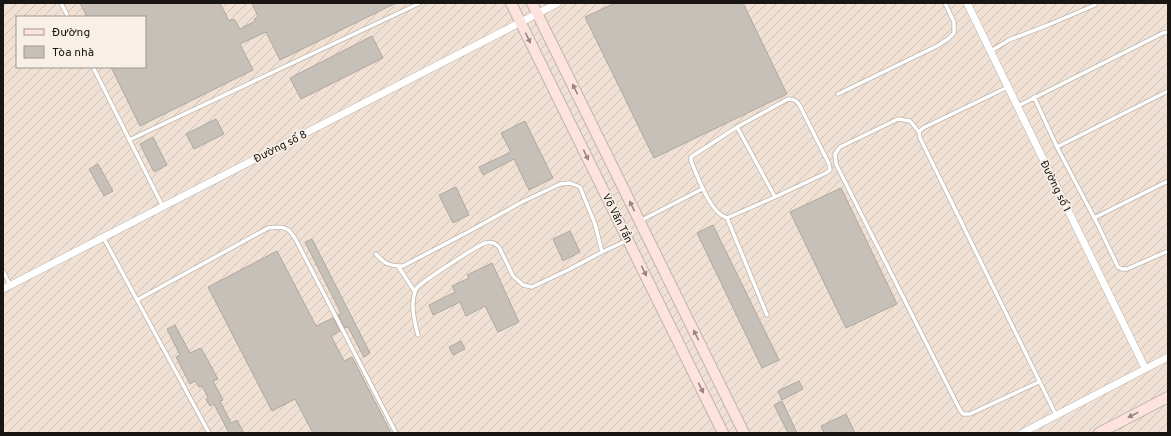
<svg xmlns="http://www.w3.org/2000/svg" width="1171" height="436" font-family="Overpass,sans-serif">
<style>
.industrial{fill:url(#industrial-furrows);fill-rule:evenodd}
.building{fill:#c7c0b8;stroke:#aea89f}
.lines{fill:none;stroke-linecap:round;stroke-linejoin:round}
.lane-casing{stroke:#bdb5ad;stroke-width:5}
.street-casing{stroke:#bdb5ad;stroke-width:8}
.secondary-casing{stroke:#bdb5ad;stroke-width:12}
.lane{stroke:#fff;stroke-width:3.5}
.street{stroke:#fff;stroke-width:7}
.secondary{stroke:#fee2de;stroke-width:10}
.oneway{fill:#968682}
.labels{text-anchor:middle;stroke-width:3.5;stroke-linejoin:round;paint-order:stroke}
.street-label{font-size:11px;fill:#181512;stroke:#f8efe7}
</style>
<defs>
<pattern id="industrial-furrows" width="10" height="10" patternUnits="userSpaceOnUse"><rect width="10" height="10" fill="#f0e1d4"/><path d="M-1 1l2-2M0 10L10 0M9 11l2-2" fill="none" stroke="#cdc0b5"/></pattern>
</defs>
<rect width="100%" height="100%" fill="#f8efe7"/>
<path class="industrial" d="M 3,3 L 1168,3 L 1168,433 L 3,433 ZM 17,17 L 145,17 L 145,67 L 17,67 Z"/>
<path class="building" d="M 80,3 L 220,3 L 229,21 L 234,19 L 240,29 L 255,21 L 254,19 L 258,17 L 252,3 L 396,3 L 280,60 L 266,32 L 240,44 L 253,70 L 140,126 L 111,67 L 145,67 L 145,17 L 87,17 Z
M 615,3 L 743,3 L 787,94 L 654,158 L 585,17 Z
M 372,36 L 383,58 L 301,99 L 290,78 Z
M 216,119 L 224,134 L 194,149 L 186,134 Z
M 525,121 L 553,178 L 529,190 L 514,159 L 483,175 L 479,167 L 511,152 L 501,133 Z
M 153,137 L 167,165 L 154,172 L 140,144 Z
M 98,164 L 113,191 L 104,196 L 89,169 Z
M 456,187 L 469,215 L 453,223 L 439,195 Z
M 841,188 L 897,304 L 846,328 L 790,212 Z
M 713,225 L 779,360 L 762,368 L 697,233 Z
M 570,231 L 580,252 L 563,261 L 553,239 Z
M 312,239 L 370,353 L 364,357 L 348,327 L 345,328 L 338,315 L 341,313 L 305,242 Z
M 277,251 L 316,326 L 333,318 L 340,331 L 331,336 L 344,361 L 352,357 L 391,433 L 313,433 L 295,399 L 272,411 L 208,287 Z
M 492,263 L 519,322 L 498,332 L 485,306 L 466,316 L 460,302 L 433,315 L 429,305 L 455,292 L 452,286 L 469,278 L 467,275 Z
M 175,325 L 190,353 L 201,348 L 218,379 L 213,381 L 223,400 L 220,401 L 231,423 L 237,420 L 244,433 L 229,433 L 214,404 L 210,406 L 206,399 L 208,397 L 202,386 L 199,387 L 195,381 L 190,384 L 176,357 L 180,355 L 167,329 Z
M 461,341 L 465,349 L 453,355 L 449,347 Z
M 799,381 L 803,389 L 782,400 L 778,391 Z
M 782,401 L 797,433 L 788,433 L 774,405 Z
M 846,414 L 855,433 L 824,433 L 821,426 Z"/>
<g class="lines">
<defs>
<path id="lane" d="M 61,3 L 68,17
M 991,51 L 1009,40 L 1048,25 L 1095,5
M 93,67 L 163,207
M 1008,87 L 923,128 L 919,132 L 920,138 L 1056,415
M 838,94 L 937,46 L 948,39 L 954,33 L 954,22 L 945,3
M 1034,97 L 1057,147 L 1098,225 L 1118,267 L 1122,269 L 1127,269 L 1168,251
M 1018,106 L 1163,33 L 1168,32
M 737,127 L 775,197
M 919,132 L 910,121 L 898,119 L 840,147 L 835,154 L 836,164 L 960,410 L 963,414 L 970,414 L 1039,382
M 129,140 L 420,3
M 1057,147 L 1168,91
M 727,218 L 775,197 L 826,173 L 830,170 L 829,164 L 800,106 C 797,101 795,99 788,99 L 737,127 L 691,157 L 691,161 C 698,177 710,213 727,218 L 767,315
M 1094,218 L 1168,181
M 640,221 L 702,189
M 103,237 L 209,433
M 376,254 C 385,264 389,266 403,266 L 466,233 L 522,202 L 560,184 L 570,183 L 580,187 L 595,224 L 602,252
M 398,266 L 415,292
M 3,271 L 10,285
M 137,300 L 268,228 C 285,226 289,227 297,242 L 396,433
M 418,335 C 414,320 410,304 416,289 C 418,284 477,246 485,243 C 488,242 492,243 494,243 L 499,247 L 513,276 L 523,285 L 532,287 L 568,270 L 602,252 L 628,240"/>
<path id="street" d="M 967,3 L 1145,368
M 3,289 L 558,3
M 1022,433 L 1168,357"/>
<path id="secondary" d="M 511,3 C 582,146 653,289 723,433
M 532,3 L 744,433
M 1099,433 L 1168,397"/>
</defs>
<use href="#lane" class="lane-casing"/>
<use href="#street" class="street-casing"/>
<use href="#secondary" class="secondary-casing"/>
<use href="#lane" class="lane"/>
<use href="#street" class="street"/>
<use href="#secondary" class="secondary"/>
</g>
<defs><path id="oneway-solid" d="M-6-.8H1V-3.2L6.5 0L1 3.2V.8H-6Z"/></defs>
<g class="oneway">
<use href="#oneway-solid" transform="translate(528 38) rotate(64)"/>
<use href="#oneway-solid" transform="translate(575 89) rotate(-116)"/>
<use href="#oneway-solid" transform="translate(586 155) rotate(64)"/>
<use href="#oneway-solid" transform="translate(632 206) rotate(-116)"/>
<use href="#oneway-solid" transform="translate(644 271) rotate(64)"/>
<use href="#oneway-solid" transform="translate(696 335) rotate(-116)"/>
<use href="#oneway-solid" transform="translate(701 388) rotate(64)"/>
<use href="#oneway-solid" transform="translate(1133 415) rotate(153)"/>
</g>
<g class="labels">
<g class="street-label">
<text transform="translate(280 146) rotate(-27)" y="4">Đường số 8</text>
<text transform="translate(1056 186) rotate(64)" y="4">Đường số 1</text>
<text transform="translate(618 218) rotate(63)" y="4">Võ Văn Tần</text>
</g>
</g>
<rect width="1171" height="436" fill="none" stroke="#181512" stroke-width="8"/>
<rect x="16" y="16" width="130" height="52" fill="#f8efe7" stroke="#9e9892"/>
<rect x="24" y="29" width="20" height="6" fill="#fee2de" stroke="#9e9892"/>
<text x="52" y="36" font-size="12" fill="#181512">Đường</text>
<rect x="24" y="46" width="20" height="12" fill="#c7c0b8" stroke="#9e9892"/>
<text x="52" y="56" font-size="12" fill="#181512">Tòa nhà</text>
</svg>
